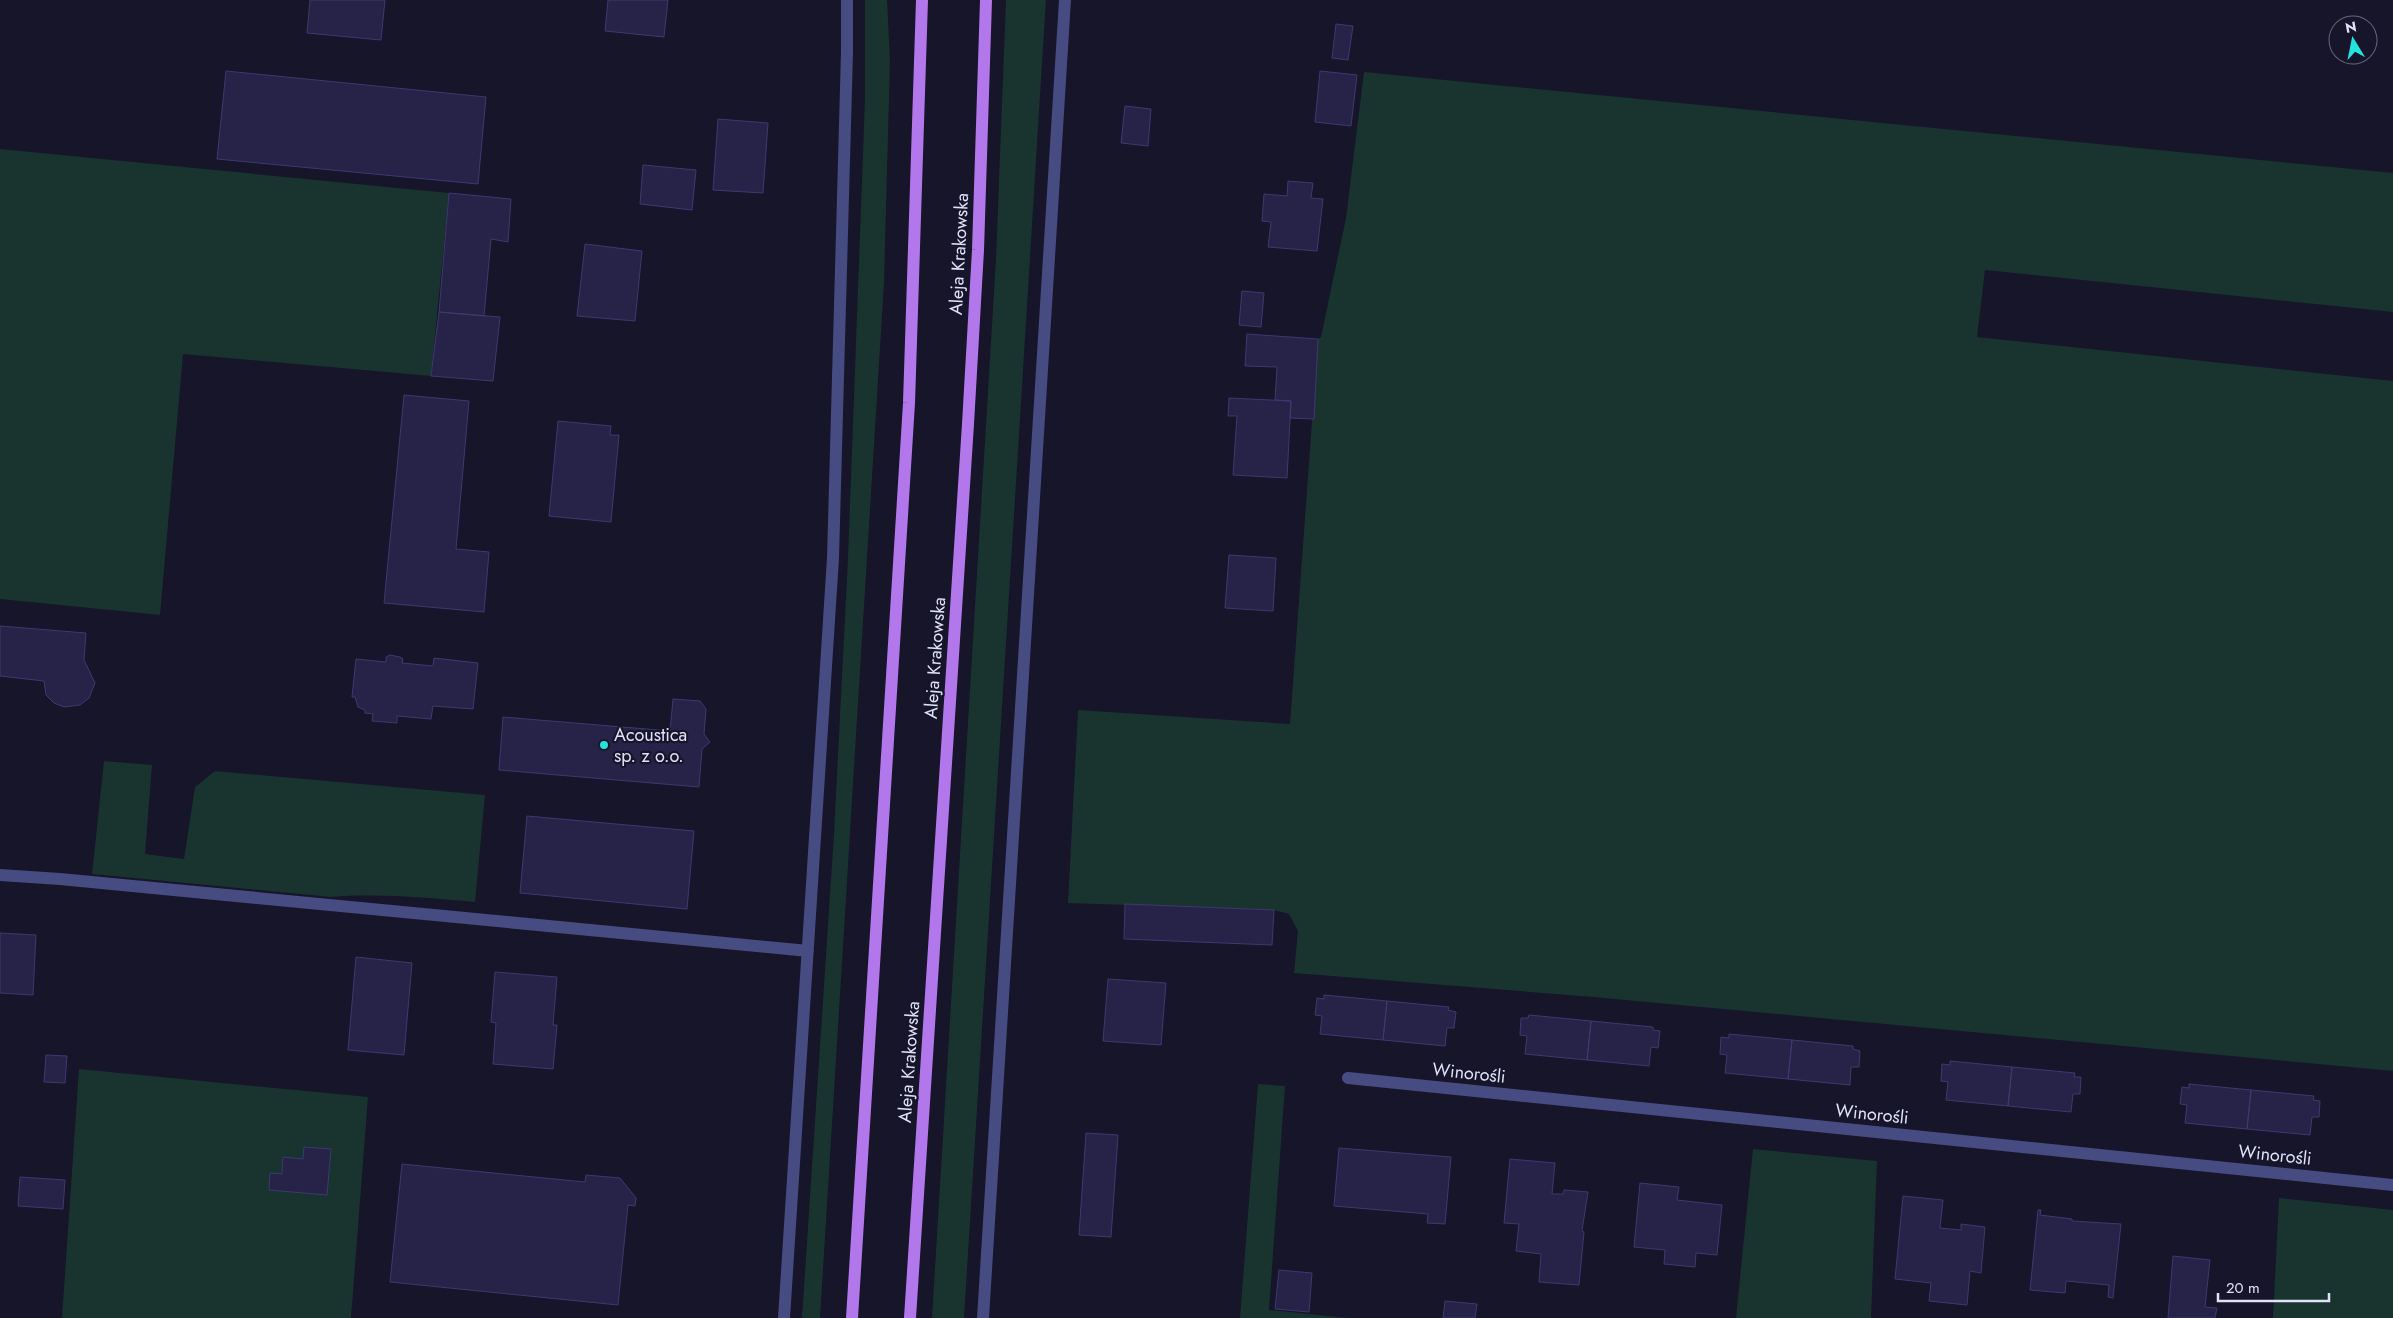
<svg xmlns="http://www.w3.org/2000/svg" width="2393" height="1318" font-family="Jost,sans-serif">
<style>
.green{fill:#19332f}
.building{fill:#272348;stroke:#3d3971}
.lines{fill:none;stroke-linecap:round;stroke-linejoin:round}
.minor{stroke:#464b82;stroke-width:12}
.major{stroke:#b377ec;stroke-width:12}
.poi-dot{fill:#27e1de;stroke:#161529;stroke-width:2}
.labels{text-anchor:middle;stroke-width:4.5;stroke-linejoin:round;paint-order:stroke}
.street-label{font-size:18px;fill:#e1e1fb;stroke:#161529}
.poi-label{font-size:18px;fill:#e1e1fb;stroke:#161529;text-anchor:start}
</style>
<rect width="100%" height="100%" fill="#161529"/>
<path class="green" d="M 865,0 L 887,0 L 890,60 L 884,283 L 820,1318 L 802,1318 L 834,834 L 848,558 L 865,99 Z
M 1006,0 L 1046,0 L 964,1318 L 932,1318 L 996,259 Z
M 1364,72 L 2393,173 L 2393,312 L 1985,270 L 1977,337 L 2393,381 L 2393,1071 L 1593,997 L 1294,973 L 1298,931 L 1289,914 L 1274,910 L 1068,903 L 1078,710 L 1290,724 L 1318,339 L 1321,337 L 1346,218 Z
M 0,149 L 449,193 L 431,376 L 183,354 L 160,615 L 0,599 Z
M 104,761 L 152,765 L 145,854 L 184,859 L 195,787 L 215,771 L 485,795 L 475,902 C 427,898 379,893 331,897 L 92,874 Z
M 79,1069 L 368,1097 L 351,1318 L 62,1318 Z
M 1258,1084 L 1285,1086 L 1269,1310 L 1348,1318 L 1240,1318 Z
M 1753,1149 L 1877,1161 L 1871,1318 L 1736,1318 Z
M 2279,1198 L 2393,1210 L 2393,1318 L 2273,1318 Z"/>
<path class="building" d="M 310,0 L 385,0 L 381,40 L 307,33 Z
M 608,0 L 668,0 L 664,37 L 605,31 Z
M 1336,24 L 1353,26 L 1348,60 L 1332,58 Z
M 226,71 L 486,97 L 478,184 L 217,159 Z
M 1320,71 L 1357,75 L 1351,126 L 1315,122 Z
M 1125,106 L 1151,109 L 1148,146 L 1121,143 Z
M 718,119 L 768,123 L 763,193 L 713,190 Z
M 643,165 L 696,170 L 692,210 L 640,204 Z
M 1288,181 L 1313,183 L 1311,198 L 1323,199 L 1317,251 L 1268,247 L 1271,222 L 1262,221 L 1264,194 L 1287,196 Z
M 449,193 L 511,199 L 508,242 L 491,239 L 484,316 L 439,312 Z
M 585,244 L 642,251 L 635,321 L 577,316 Z
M 1242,291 L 1264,293 L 1261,327 L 1239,325 Z
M 439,312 L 500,317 L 493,381 L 431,376 Z
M 1247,334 L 1318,339 L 1314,419 L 1290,418 L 1291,401 L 1275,400 L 1277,367 L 1245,366 Z
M 404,395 L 469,401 L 456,549 L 489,552 L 484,612 L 384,603 Z
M 1229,398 L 1291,401 L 1287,478 L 1233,475 L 1237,416 L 1228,416 Z
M 558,421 L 611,426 L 610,435 L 619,435 L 611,522 L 549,516 Z
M 1229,555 L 1276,558 L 1273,611 L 1225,608 Z
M 0,626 L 86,633 L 84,660 L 95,683 L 89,698 L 80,705 L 64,707 L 54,703 L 46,695 L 44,681 L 0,676 Z
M 390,655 L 400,657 L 403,659 L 402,663 L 433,666 L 434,658 L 478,663 L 473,709 L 433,706 L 431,719 L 397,716 L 397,723 L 372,721 L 373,714 L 365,713 L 365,710 L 358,707 L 355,697 L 352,697 L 356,659 L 386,662 L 386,657 Z
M 673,699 L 700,701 L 706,709 L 704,734 L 710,742 L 702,749 L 699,787 L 499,770 L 503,717 L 670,731 Z
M 527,816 L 694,831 L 687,909 L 520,893 Z
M 1125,904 L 1274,910 L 1272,945 L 1124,939 Z
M 0,933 L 36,935 L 33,995 L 0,993 Z
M 356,957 L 412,963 L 404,1055 L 348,1050 Z
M 495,972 L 557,977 L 553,1025 L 557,1025 L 553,1069 L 493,1064 L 496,1023 L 491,1022 Z
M 1108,979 L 1166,983 L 1161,1045 L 1103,1041 Z
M 1324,995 L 1387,1001 L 1383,1040 L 1320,1034 L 1322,1016 L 1315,1015 L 1317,998 L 1324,999 Z
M 1387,1001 L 1449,1007 L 1448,1010 L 1456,1012 L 1454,1028 L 1447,1028 L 1445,1046 L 1383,1040 Z
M 1529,1015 L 1591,1021 L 1587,1060 L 1525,1054 L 1527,1036 L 1520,1035 L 1521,1018 L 1528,1018 Z
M 1591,1021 L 1653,1027 L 1653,1030 L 1660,1031 L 1658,1048 L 1651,1047 L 1649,1066 L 1587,1060 Z
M 1729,1034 L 1792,1040 L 1788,1079 L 1725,1073 L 1727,1055 L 1720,1054 L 1721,1037 L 1729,1038 Z
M 1792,1040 L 1853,1046 L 1853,1049 L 1860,1051 L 1859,1067 L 1851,1067 L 1850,1085 L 1788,1079 Z
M 46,1055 L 67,1056 L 65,1083 L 44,1082 Z
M 1950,1061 L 2012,1067 L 2008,1106 L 1946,1100 L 1948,1082 L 1941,1081 L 1942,1064 L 1950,1065 Z
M 2012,1067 L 2075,1073 L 2074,1077 L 2081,1077 L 2080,1094 L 2073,1094 L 2071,1112 L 2008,1106 Z
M 2189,1084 L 2251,1090 L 2247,1129 L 2185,1123 L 2187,1105 L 2180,1104 L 2182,1087 L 2189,1088 Z
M 2251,1090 L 2314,1096 L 2313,1100 L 2320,1101 L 2319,1117 L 2312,1117 L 2310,1135 L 2247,1129 Z
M 1086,1133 L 1118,1135 L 1111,1237 L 1079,1235 Z
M 304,1147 L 331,1149 L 327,1195 L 269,1190 L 270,1173 L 282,1174 L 283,1157 L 303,1159 Z
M 1339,1148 L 1451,1157 L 1445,1224 L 1427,1223 L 1428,1214 L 1334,1206 Z
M 1510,1159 L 1555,1163 L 1552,1194 L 1563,1194 L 1564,1190 L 1588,1192 L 1582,1231 L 1584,1232 L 1579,1285 L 1539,1282 L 1541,1254 L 1516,1251 L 1519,1224 L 1504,1223 Z
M 402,1164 L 585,1182 L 586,1175 L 620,1178 L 636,1198 L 635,1206 L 628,1205 L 618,1305 L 390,1282 Z
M 20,1177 L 65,1180 L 63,1209 L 18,1206 Z
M 1640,1183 L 1679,1187 L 1677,1200 L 1722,1205 L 1717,1255 L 1696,1253 L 1695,1267 L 1664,1264 L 1665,1250 L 1634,1247 Z
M 1903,1196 L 1943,1200 L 1940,1228 L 1961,1230 L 1961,1224 L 1985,1227 L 1981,1273 L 1970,1271 L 1967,1305 L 1929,1301 L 1931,1283 L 1895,1279 Z
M 2038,1210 L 2041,1210 L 2040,1215 L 2072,1219 L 2072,1221 L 2121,1224 L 2113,1298 L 2108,1297 L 2109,1285 L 2066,1281 L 2065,1293 L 2030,1290 Z
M 2173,1256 L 2210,1260 L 2205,1307 L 2217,1308 L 2215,1318 L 2168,1318 Z
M 1279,1270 L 1312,1273 L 1309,1312 L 1275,1309 Z
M 1445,1301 L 1477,1304 L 1475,1318 L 1443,1318 Z"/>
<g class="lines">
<path class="minor" d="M 0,875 L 60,879 L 808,951
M 1348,1078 L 2393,1185
M 784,1318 L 833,558 L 847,52 L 847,0
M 983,1318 L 1065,0"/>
<path class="major" d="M 852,1318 L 909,403 L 922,0
M 910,1318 L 968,424 L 978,250 L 986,0"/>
</g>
<circle class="poi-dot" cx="604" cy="745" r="5"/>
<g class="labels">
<g class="street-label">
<text transform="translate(959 254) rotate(-87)" y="6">Aleja Krakowska</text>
<text transform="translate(935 658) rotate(-86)" y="6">Aleja Krakowska</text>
<text transform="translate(909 1062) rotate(-86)" y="6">Aleja Krakowska</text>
<text transform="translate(1469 1073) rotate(6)" y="6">Winorośli</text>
<text transform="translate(1872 1114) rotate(6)" y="6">Winorośli</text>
<text transform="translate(2275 1155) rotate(6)" y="6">Winorośli</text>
</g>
<g class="poi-label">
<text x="614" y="741">Acoustica<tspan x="614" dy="21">sp. z o.o.</tspan></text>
</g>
</g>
<g transform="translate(2353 40) rotate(350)"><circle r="24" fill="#161529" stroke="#67677d"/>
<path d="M0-4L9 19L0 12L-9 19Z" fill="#27e1de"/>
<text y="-8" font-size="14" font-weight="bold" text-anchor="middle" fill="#e1e1fb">N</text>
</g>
<path d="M2218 1293v8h111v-8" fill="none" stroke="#e1e1fb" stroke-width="2.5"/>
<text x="2226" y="1293" font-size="15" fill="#e1e1fb" stroke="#161529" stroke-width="4" paint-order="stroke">20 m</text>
</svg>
